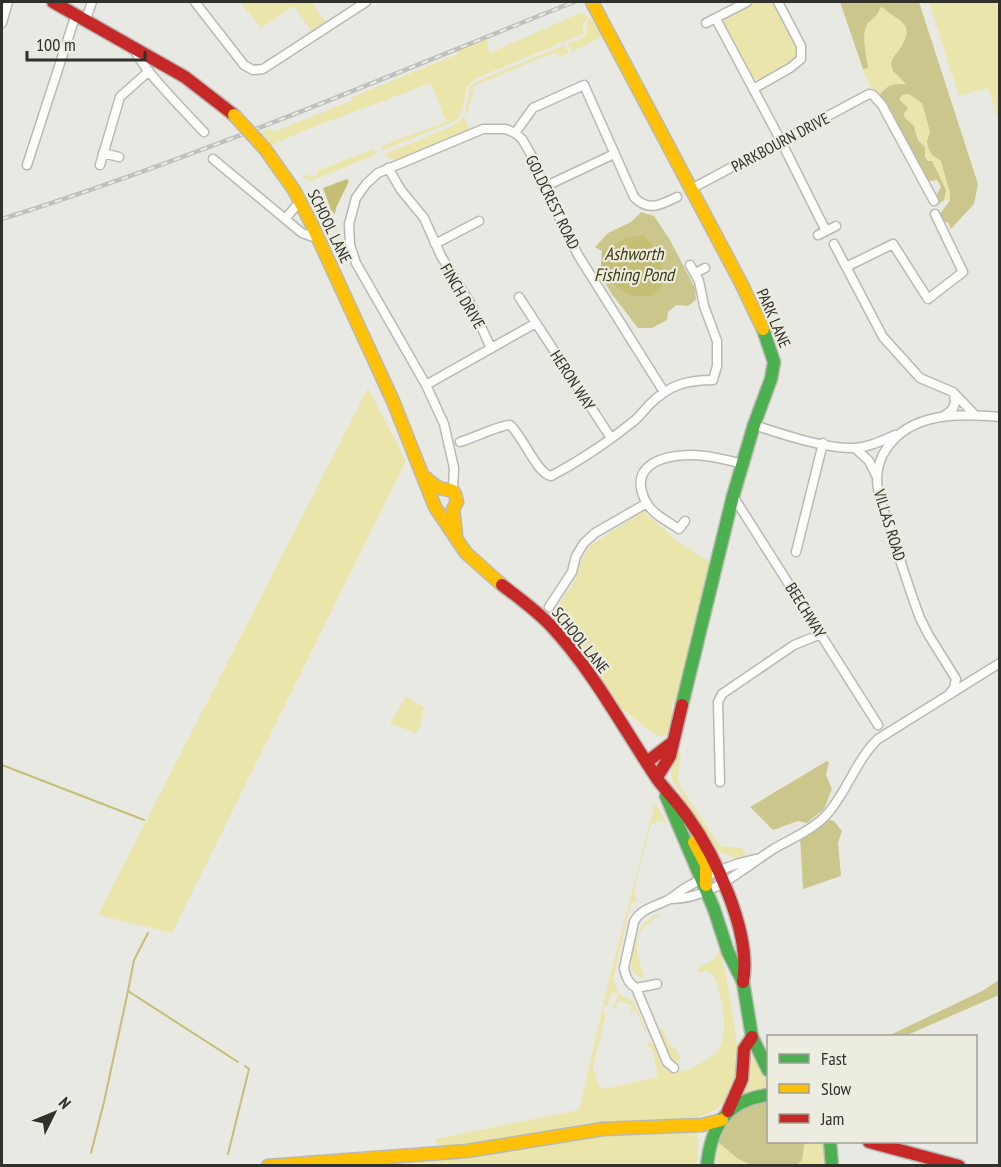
<svg xmlns="http://www.w3.org/2000/svg" width="1001" height="1167" font-family="'PT Sans Narrow',sans-serif">
<style>
.green{fill:#eae5ab}
.forest{fill:#cbc68b}
.water{fill:#c5be75}
.lines{fill:none;stroke-linecap:round;stroke-linejoin:round}
.stream{stroke:#c5be75;stroke-width:2}
.street-casing{stroke:#b9b9b4;stroke-width:11}
.fast-casing{stroke:#b9b9b4;stroke-width:15}
.slow-casing{stroke:#b9b9b4;stroke-width:15}
.jam-casing{stroke:#b9b9b4;stroke-width:15}
.street{stroke:#fcfcfb;stroke-width:8}
.fast{stroke:#4caf50;stroke-width:12}
.slow{stroke:#ffc107;stroke-width:12}
.jam{stroke:#c62828;stroke-width:12}
.rail-casing{stroke:#bfbfbe;stroke-width:4.5}
.rail{stroke:#ecece0;stroke-width:2;stroke-dasharray:7;stroke-linecap:butt}
.slow-bridge-casing{stroke:#b9b9b4;stroke-width:15;stroke-linecap:butt}
.slow-bridge{stroke:#ffc107;stroke-width:12}
.labels{text-anchor:middle;stroke-width:4.5;stroke-linejoin:round;paint-order:stroke}
.street-label{font-size:16px;fill:#31312c;stroke:#ecece0}
.water-label{font-size:18px;font-style:italic;fill:#3f3b10;stroke:#ecece0}
</style>
<rect width="100%" height="100%" fill="#e9e9e3"/>
<path class="green" d="M 240,2 L 312,2 L 325,22 L 311,31 L 294,6 L 261,28 Z
M 754,2 L 771,2 C 781,14 803,45 794,61 L 759,80 L 751,78 L 723,24 L 726,16 Z
M 929,2 L 999,2 L 999,123 L 988,88 L 959,96 Z
M 882,7 C 892,17 914,24 905,40 C 902,46 899,52 893,56 L 897,76 L 905,81 L 906,85 L 899,84 L 884,88 L 879,96 L 871,89 L 863,69 L 868,67 C 867,56 860,33 868,23 C 874,17 878,16 880,8 Z
M 582,12 L 588,17 L 583,25 L 583,34 L 474,79 C 461,89 467,107 457,120 L 383,150 L 381,146 L 446,122 L 431,83 L 308,129 L 272,145 L 260,132 L 271,128 L 273,132 L 353,100 L 352,97 L 458,54 L 457,51 L 490,37 L 487,47 L 490,53 Z
M 590,18 L 598,25 L 603,36 L 572,52 L 568,44 C 578,40 590,38 586,25 Z
M 565,45 L 569,53 L 560,57 L 555,52 L 474,86 L 467,114 L 465,114 L 470,87 L 475,82 Z
M 909,94 L 922,103 L 930,132 L 927,141 C 940,159 950,177 950,200 L 944,200 L 946,190 L 937,173 L 935,165 C 921,158 922,142 915,129 C 913,124 908,122 905,118 L 905,103 L 898,99 L 902,95 Z
M 464,117 L 470,131 L 398,159 L 391,159 L 385,154 L 451,127 Z
M 373,149 L 376,154 L 311,181 L 302,177 L 308,174 L 310,177 L 318,174 L 317,171 Z
M 368,388 L 406,461 L 172,933 L 98,915 Z
M 643,511 L 677,541 L 711,563 L 678,702 L 673,702 L 671,709 L 674,713 L 668,734 L 661,737 L 651,732 L 620,707 L 556,620 L 564,609 L 559,604 L 574,582 L 582,559 L 590,546 Z
M 406,697 L 424,707 L 420,727 L 415,733 L 390,723 Z
M 677,751 L 681,752 L 678,774 L 679,784 L 720,846 L 742,848 L 746,856 L 737,859 L 718,851 L 672,780 L 671,769 Z
M 655,803 L 667,824 L 659,820 L 651,825 L 635,885 L 634,891 L 637,900 L 631,904 L 613,980 L 619,994 L 634,1002 L 647,1031 L 645,1032 L 636,1010 L 630,1012 L 632,1005 L 618,1001 L 616,1009 L 612,1008 L 613,1004 L 615,1005 L 618,993 L 612,992 L 608,1006 L 605,1005 L 603,1014 L 606,1014 L 593,1067 L 599,1087 L 604,1089 L 658,1077 L 652,1047 L 646,1048 L 649,1042 L 655,1045 L 666,1069 C 682,1078 703,1061 717,1053 C 730,1034 722,993 713,974 L 706,971 L 698,973 L 697,970 C 704,961 717,964 718,950 L 720,951 C 727,977 741,1048 737,1074 C 733,1093 719,1114 699,1116 L 699,1121 L 503,1139 L 438,1147 L 435,1139 L 579,1110 L 612,968 Z
M 660,914 L 661,915 C 632,929 633,949 644,975 L 642,978 C 638,976 634,974 632,969 C 629,960 638,930 644,923 C 648,918 654,916 660,914 Z
M 662,1028 L 667,1041 L 677,1051 L 680,1057 L 677,1062 L 671,1060 L 658,1029 Z
M 751,1056 L 757,1056 L 768,1077 L 768,1090 L 741,1095 Z
M 698,1130 L 697,1163 L 379,1163 L 616,1132 Z
M 718,1142 C 747,1166 750,1164 786,1165 L 716,1164 Z
M 807,1142 L 823,1142 L 825,1165 L 796,1166 L 802,1160 L 804,1145 Z"/>
<path class="forest" d="M 840,2 L 919,2 L 978,184 L 974,204 L 951,229 L 948,222 L 943,222 L 939,215 L 950,200 L 950,193 L 941,161 L 932,155 L 928,147 L 927,141 L 930,132 L 922,103 L 909,94 L 902,95 L 899,99 L 908,108 L 904,114 L 905,118 L 914,126 L 918,140 L 925,147 L 925,157 L 928,161 L 932,161 L 946,190 L 944,200 L 936,206 L 934,202 L 938,200 L 937,194 L 941,187 L 937,180 L 930,181 L 924,178 L 879,96 C 887,84 893,84 906,84 L 893,71 L 891,63 C 893,56 898,52 901,47 C 916,22 898,22 882,7 L 880,8 C 878,16 874,17 868,23 C 860,33 867,56 868,68 L 863,69 Z
M 641,212 L 654,216 L 670,240 L 695,288 L 696,300 L 688,306 L 676,305 L 668,312 L 667,320 L 652,328 L 638,328 L 611,293 L 600,274 L 601,265 L 616,287 L 624,238 L 602,251 L 595,247 L 608,233 L 631,222 Z
M 827,761 L 829,762 L 826,775 L 832,789 L 824,809 L 807,823 L 798,821 L 773,830 L 750,807 Z
M 829,820 L 834,821 L 842,831 L 838,843 L 841,876 L 803,889 L 800,836 L 824,821 Z
M 999,980 L 999,995 L 905,1036 L 888,1036 L 982,991 Z
M 768,1102 L 768,1142 L 807,1142 L 804,1145 L 802,1160 L 796,1166 L 749,1164 L 737,1158 L 718,1142 C 728,1118 742,1105 768,1102 Z"/>
<path class="water" d="M 347,179 L 349,181 L 336,208 L 335,214 L 331,210 L 323,188 Z
M 643,235 C 660,252 666,263 661,288 L 650,296 L 632,296 L 616,287 L 601,265 L 602,251 L 624,238 Z"/>
<g class="lines">
<path class="stream" d="M 2,765 L 144,820
M 128,991 L 134,960 L 148,933
M 91,1153 L 104,1102 L 128,991 L 238,1062
M 228,1154 L 249,1069 L 245,1066"/>
<defs>
<path id="street" d="M 195,2 L 244,65 L 253,70 L 263,69 L 366,2
M 86,19 L 92,2
M 716,19 L 781,141 L 826,231
M 2,23 L 8,2
M 706,23 L 747,2
M 134,47 C 135,62 191,118 204,132
M 753,89 L 790,68 L 801,59 L 801,46 L 778,2
M 515,133 L 533,108 L 584,85 L 634,197 C 648,212 661,205 677,197
M 103,153 L 119,157
M 213,159 L 302,233 L 319,239
M 27,165 L 76,14
M 100,165 L 120,97 L 149,71
M 388,168 L 401,190 L 424,218 L 441,256 L 470,303 L 491,348
M 544,187 L 614,154
M 691,189 L 869,94 L 873,95 L 882,105 L 934,201
M 286,218 L 300,201
M 818,235 L 836,226
M 435,244 L 479,221
M 834,244 L 883,337 L 920,378 L 953,392
M 846,267 L 893,244 L 928,299 L 963,272 L 935,214
M 695,273 L 705,268
M 519,297 L 611,438
M 426,385 L 536,323
M 945,415 C 955,410 957,402 953,392 L 975,415
M 754,425 C 781,434 826,449 854,448 C 869,447 882,441 895,435
M 460,442 C 471,439 502,424 510,425 C 523,436 537,474 551,476 C 576,463 608,442 630,424 C 638,419 643,411 650,404 C 669,385 687,380 713,380 L 717,366 L 717,341 L 704,306 L 699,281 L 690,265
M 855,448 L 869,461 L 876,475
M 453,491 L 454,468 L 444,424 L 426,385 L 356,263 L 350,245 L 349,224 L 356,198 L 366,184 L 378,173 L 483,129 L 506,129 L 515,133 L 522,139 L 533,158 L 544,187 L 578,255 L 664,392
M 733,496 L 878,725
M 685,521 L 679,529 C 669,522 652,514 646,502 C 627,465 663,455 692,455 C 709,455 727,460 744,464
M 796,552 L 823,443
M 549,607 L 572,572 L 576,556 L 584,543 L 595,533 L 647,503
M 950,693 L 954,688 L 956,679 L 928,634 L 920,618 C 909,589 900,560 891,531 C 885,514 877,496 877,478 C 877,468 881,456 887,448 C 911,412 961,413 1000,417
M 720,782 L 718,702 L 722,694 L 794,645 L 821,634
M 669,899 C 710,900 742,869 775,848 C 793,838 816,828 829,812 C 848,789 857,759 878,739 L 1000,663
M 636,988 L 657,984
M 674,1068 L 667,1062 L 636,988 C 628,983 626,977 624,968 L 634,922 C 640,909 656,906 668,900 C 675,896 681,890 687,887 C 708,874 732,864 756,859"/>
<path id="fast" d="M 682,705 L 733,496 L 754,425 L 771,379 L 774,362 L 763,329
M 666,796 L 714,909 L 728,952 L 743,982 L 752,1037 L 768,1070
M 830,1142 L 832,1166
M 707,1166 C 711,1127 726,1100 768,1095"/>
<path id="slow" d="M 592,2 L 741,283 L 763,329
M 265,149 L 294,190 L 312,225 L 393,401 L 435,507 L 466,553 L 502,585
M 423,476 C 428,479 434,486 440,488 C 452,492 454,486 457,502 L 453,509 L 456,534
M 694,842 L 706,865 L 706,885
M 268,1166 L 467,1151 L 603,1129 L 702,1125 L 722,1120"/>
<path id="jam" d="M 53,2 L 185,77 L 234,115
M 502,585 C 519,598 536,610 551,626 C 594,672 623,728 658,780 C 667,792 678,803 687,816 C 715,855 752,933 743,982
M 647,762 L 673,742
M 657,777 L 670,756 L 682,705
M 728,1111 L 742,1079 L 744,1049 L 752,1037
M 869,1142 L 959,1166"/>
</defs>
<use href="#street" class="street-casing"/>
<use href="#fast" class="fast-casing"/>
<use href="#slow" class="slow-casing"/>
<use href="#jam" class="jam-casing"/>
<use href="#street" class="street"/>
<use href="#fast" class="fast"/>
<use href="#slow" class="slow"/>
<use href="#jam" class="jam"/>
<defs>
<path id="rail" d="M 2,219 C 197,158 385,77 574,2"/>
</defs>
<use href="#rail" class="rail-casing"/>
<use href="#rail" class="rail"/>
<defs>
<path id="slow-bridge" d="M 234,115 L 265,149"/>
</defs>
<use href="#slow-bridge" class="slow-bridge-casing"/>
<use href="#slow-bridge" class="slow-bridge"/>
</g>
<g class="labels">
<g class="street-label">
<text transform="translate(780 142) rotate(-28)" y="6">PARKBOURN DRIVE</text>
<text transform="translate(553 202) rotate(64)" y="6">GOLDCREST ROAD</text>
<text transform="translate(330 226) rotate(64)" y="6">SCHOOL LANE</text>
<text transform="translate(463 296) rotate(60)" y="6">FINCH DRIVE</text>
<text transform="translate(774 318) rotate(67)" y="6">PARK LANE</text>
<text transform="translate(573 380) rotate(57)" y="6">HERON WAY</text>
<text transform="translate(890 525) rotate(73)" y="6">VILLAS ROAD</text>
<text transform="translate(806 610) rotate(58)" y="6">BEECHWAY</text>
<text transform="translate(581 640) rotate(51)" y="6">SCHOOL LANE</text>
</g>
<g class="water-label">
<text x="634" y="260">Ashworth<tspan x="634" dy="21">Fishing Pond</tspan></text>
</g>
</g>
<rect width="1001" height="1167" fill="none" stroke="#31312c" stroke-width="6"/>
<rect x="767" y="1035" width="210" height="108" fill="#ecece0" stroke="#a1a198" stroke-width="1.5"/>
<rect x="779" y="1054" width="30" height="9" fill="#4caf50" stroke="#a1a198" stroke-width="1.5"/>
<text x="821" y="1065" font-size="18" fill="#31312c">Fast</text>
<rect x="779" y="1084" width="30" height="9" fill="#ffc107" stroke="#a1a198" stroke-width="1.5"/>
<text x="821" y="1095" font-size="18" fill="#31312c">Slow</text>
<rect x="779" y="1114" width="30" height="9" fill="#c62828" stroke="#a1a198" stroke-width="1.5"/>
<text x="821" y="1125" font-size="18" fill="#31312c">Jam</text>
<g transform="translate(54 1113) rotate(47)" stroke="#ecece0" stroke-width="4.5" paint-order="stroke">
<path d="M0-4.5L10 22L0 15L-10 22Z" fill="#31312c"/>
<text y="-9" font-size="16" font-weight="bold" text-anchor="middle" fill="#31312c">N</text>
</g>
<path d="M27 51v9h118v-9" fill="none" stroke="#31312c" stroke-width="3"/>
<text x="36" y="51" font-size="18" fill="#31312c" stroke="#ecece0" stroke-width="4.5" paint-order="stroke">100 m</text>
</svg>
